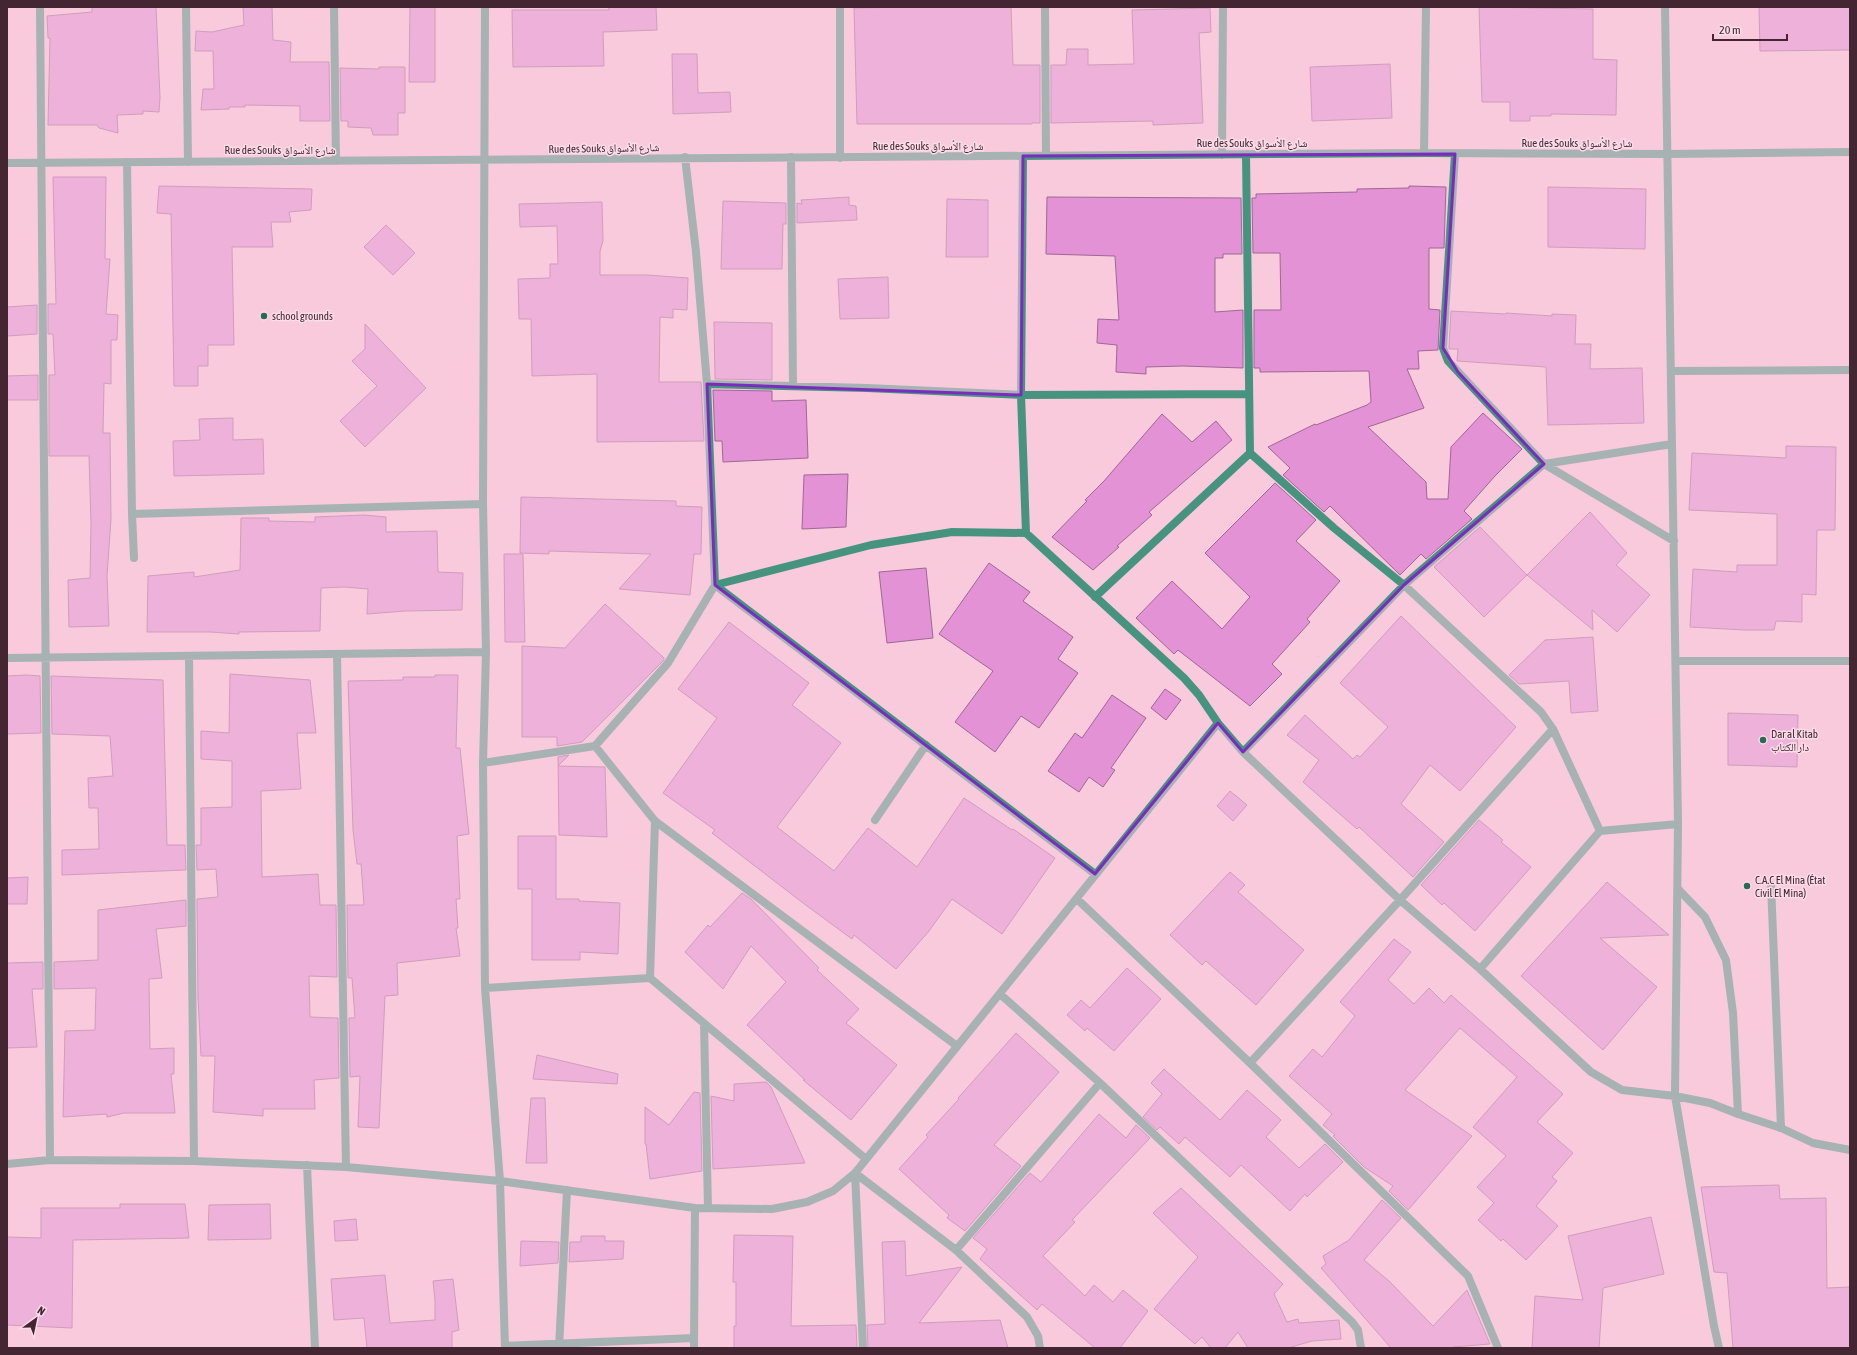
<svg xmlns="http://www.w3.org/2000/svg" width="1857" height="1355" font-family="'Asap Condensed','Noto Naskh Arabic',sans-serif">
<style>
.building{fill:#e392d5;stroke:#9f6795}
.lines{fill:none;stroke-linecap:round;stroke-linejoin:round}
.service{stroke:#46947f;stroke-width:8}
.minor{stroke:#46947f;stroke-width:8}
.marked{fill:none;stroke:#7b2cbf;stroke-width:3;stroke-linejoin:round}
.poi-dot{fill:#286958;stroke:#fbdce8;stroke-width:1.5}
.labels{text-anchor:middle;stroke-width:3;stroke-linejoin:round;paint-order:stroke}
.street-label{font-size:11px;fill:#432632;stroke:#fbdce8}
.poi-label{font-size:11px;fill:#432632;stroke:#fbdce8;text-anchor:start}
</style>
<rect width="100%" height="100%" fill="#f8cadc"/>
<path class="building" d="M 92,7 L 156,7 L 160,97 L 159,112 L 143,111 L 143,114 L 117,115 L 118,133 L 99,128 L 97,125 L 48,125 L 50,38 L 48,38 L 47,16 L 92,12 Z
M 243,7 L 272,7 L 273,40 L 291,42 L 290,62 L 329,62 L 330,121 L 300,121 L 300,106 L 245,105 L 245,107 L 229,107 L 229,109 L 201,110 L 203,89 L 214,89 L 213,51 L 195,51 L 196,31 L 212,32 L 244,25 Z
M 410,7 L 435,7 L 435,82 L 409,82 Z
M 609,7 L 656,7 L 657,30 L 603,32 L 604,66 L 513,67 L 512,10 L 609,10 Z
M 916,7 L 1011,7 L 1013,65 L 1040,65 L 1040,123 L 1032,123 L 1032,124 L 857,124 L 854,8 Z
M 1479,7 L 1593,9 L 1593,59 L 1617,60 L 1616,115 L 1551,114 L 1551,116 L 1530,116 L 1530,121 L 1510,121 L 1510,102 L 1482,102 Z
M 1759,7 L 1850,7 L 1850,50 L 1760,51 Z
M 1210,8 L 1211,32 L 1199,33 L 1203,123 L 1153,125 L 1153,121 L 1051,123 L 1051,65 L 1066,65 L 1067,49 L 1088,49 L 1088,65 L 1134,64 L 1132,10 Z
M 672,54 L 697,54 L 698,93 L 730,92 L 731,112 L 673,114 Z
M 1390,64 L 1392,118 L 1312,121 L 1310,67 Z
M 379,67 L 405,67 L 405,113 L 398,113 L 398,135 L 373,135 L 371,128 L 348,127 L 348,121 L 341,121 L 340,68 L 379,69 Z
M 53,177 L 106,177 L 105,259 L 110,259 L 106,314 L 118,315 L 117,340 L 111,340 L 111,384 L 104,383 L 103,433 L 110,433 L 111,519 L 107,576 L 109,626 L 69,627 L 68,580 L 90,578 L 91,524 L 89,456 L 49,456 L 49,375 L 55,375 L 53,334 L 48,334 L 48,304 L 56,304 Z
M 159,186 L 312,189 L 311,210 L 289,212 L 291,222 L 271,222 L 273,247 L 232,247 L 234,345 L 208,345 L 208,366 L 198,366 L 198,386 L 174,386 L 171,214 L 157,213 Z
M 1409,186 L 1446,187 L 1444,248 L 1429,248 L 1429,309 L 1440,310 L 1438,350 L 1418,351 L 1419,369 L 1407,369 L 1424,408 L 1368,427 L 1426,482 L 1427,499 L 1448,499 L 1451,447 L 1483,413 L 1522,449 L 1495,476 L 1464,511 L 1472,519 L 1426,559 L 1421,554 L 1400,575 L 1330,506 L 1324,512 L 1283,475 L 1290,468 L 1268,447 L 1315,424 L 1316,425 L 1367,405 L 1371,402 L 1369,371 L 1260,372 L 1260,368 L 1254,368 L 1254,310 L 1281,310 L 1280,253 L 1253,253 L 1252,198 L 1256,198 L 1256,194 L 1357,192 L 1357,189 L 1409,188 Z
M 1548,187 L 1646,189 L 1645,249 L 1548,247 Z
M 849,197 L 849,205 L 856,206 L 857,220 L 797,223 L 797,203 L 802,204 L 801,200 Z
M 1047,197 L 1241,198 L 1242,254 L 1223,254 L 1223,258 L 1215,258 L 1215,312 L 1243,310 L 1243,368 L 1183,366 L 1146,367 L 1146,374 L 1116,372 L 1117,345 L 1097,343 L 1098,319 L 1119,320 L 1115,256 L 1046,254 Z
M 947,199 L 988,200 L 988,257 L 946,257 Z
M 723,201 L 786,203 L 786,224 L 783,224 L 782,269 L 721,269 Z
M 602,202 L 603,241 L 600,251 L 600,275 L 647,275 L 688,278 L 687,310 L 673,309 L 673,318 L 660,317 L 659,382 L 701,382 L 704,441 L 597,442 L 597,374 L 532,376 L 531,319 L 519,319 L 518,279 L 550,278 L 550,264 L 558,264 L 557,226 L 520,227 L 519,204 Z
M 386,225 L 415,253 L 393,275 L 364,247 Z
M 888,277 L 889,318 L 840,319 L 838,279 Z
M 37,305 L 37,334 L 7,336 L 7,307 Z
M 1451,311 L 1506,314 L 1506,313 L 1552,316 L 1552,314 L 1576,315 L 1575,344 L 1591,344 L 1590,369 L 1642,368 L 1644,423 L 1548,425 L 1546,367 L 1457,361 L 1458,349 L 1449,349 L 1449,347 Z
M 714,322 L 772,323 L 772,380 L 715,379 Z
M 365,324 L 426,388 L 365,447 L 340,421 L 377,386 L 352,361 L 365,349 Z
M 38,375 L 38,400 L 7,400 L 7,376 Z
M 713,390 L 772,391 L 772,401 L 806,400 L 808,458 L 723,462 L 722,441 L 715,441 Z
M 1162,414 L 1192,442 L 1216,421 L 1232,440 L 1149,512 L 1152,515 L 1117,546 L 1119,547 L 1093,570 L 1052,537 L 1087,501 L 1085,500 L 1104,481 Z
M 233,418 L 233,440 L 263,439 L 264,474 L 174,476 L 173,441 L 200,440 L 199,419 Z
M 1786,446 L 1836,447 L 1835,530 L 1817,530 L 1816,595 L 1802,594 L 1802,622 L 1776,621 L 1774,630 L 1744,630 L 1690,627 L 1693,569 L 1737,572 L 1737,565 L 1777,565 L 1777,514 L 1689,510 L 1692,453 L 1786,458 Z
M 848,474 L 846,527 L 802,529 L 804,475 Z
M 1275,483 L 1316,520 L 1296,541 L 1340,581 L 1307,619 L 1310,622 L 1272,664 L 1282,674 L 1250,706 L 1178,650 L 1174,654 L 1136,618 L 1172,581 L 1222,629 L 1250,597 L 1205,553 Z
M 521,497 L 676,501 L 676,506 L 702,507 L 701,554 L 694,554 L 690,595 L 619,589 L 651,554 L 549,551 L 549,554 L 520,553 Z
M 1590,512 L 1627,553 L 1616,565 L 1650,595 L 1617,632 L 1592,610 L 1593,630 L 1527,575 Z
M 364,515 L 386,517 L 386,532 L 437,531 L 438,572 L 463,573 L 462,610 L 405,611 L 367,614 L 368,589 L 344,587 L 321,588 L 320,631 L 239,632 L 239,634 L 210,632 L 147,632 L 148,576 L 194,572 L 194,577 L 240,570 L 241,518 L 269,518 L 269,521 L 315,522 L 315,517 Z
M 1480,527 L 1527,575 L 1484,617 L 1434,567 Z
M 504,554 L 523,554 L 525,642 L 505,642 Z
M 989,563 L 1030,592 L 1023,601 L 1073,637 L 1058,659 L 1078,673 L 1039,728 L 1021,716 L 995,752 L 955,722 L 993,671 L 939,634 Z
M 926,568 L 933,638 L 887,643 L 879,572 Z
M 605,604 L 664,658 L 664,660 L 582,742 L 557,746 L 557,737 L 522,737 L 522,646 L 565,648 Z
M 1401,616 L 1516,727 L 1460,791 L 1430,765 L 1401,804 L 1444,842 L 1413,877 L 1359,827 L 1357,829 L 1303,782 L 1319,760 L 1287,735 L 1305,715 L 1353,759 L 1357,755 L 1360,757 L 1388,727 L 1340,683 Z
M 729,622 L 809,683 L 792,705 L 841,743 L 777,827 L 834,871 L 868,828 L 917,867 L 964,798 L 1012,830 L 1013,829 L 1055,858 L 1002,934 L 952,899 L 929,931 L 896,969 L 854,935 L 852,939 L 803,903 L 712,833 L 715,830 L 663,793 L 717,718 L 678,689 Z
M 1593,637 L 1598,711 L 1571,713 L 1569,681 L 1519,684 L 1509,675 L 1545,640 Z
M 230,674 L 310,680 L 316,733 L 297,733 L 301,789 L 261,791 L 262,877 L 318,874 L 320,905 L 336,905 L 337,977 L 309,976 L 310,1017 L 338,1018 L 339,1078 L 314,1080 L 315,1109 L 263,1109 L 263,1116 L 213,1112 L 215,1056 L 201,1056 L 198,998 L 197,899 L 218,897 L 216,869 L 197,870 L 196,845 L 201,845 L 201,808 L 232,807 L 232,761 L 201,759 L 201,731 L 229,733 Z
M 26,675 L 40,676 L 41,733 L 7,734 L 7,676 Z
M 435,675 L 458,675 L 456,748 L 460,748 L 469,834 L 457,836 L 460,899 L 456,899 L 458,928 L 456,928 L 460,956 L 397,963 L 398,995 L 385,996 L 379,1128 L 358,1127 L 360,1076 L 350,1077 L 349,1018 L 355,1018 L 352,978 L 348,978 L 347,905 L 364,905 L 361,864 L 357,864 L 353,830 L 348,681 L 403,680 L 403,677 L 435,677 Z
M 51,676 L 163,680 L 167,845 L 185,845 L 186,870 L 62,875 L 62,850 L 99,849 L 98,808 L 89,808 L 88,778 L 113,776 L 110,736 L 52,734 Z
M 1165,689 L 1181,700 L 1166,720 L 1151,708 Z
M 1112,695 L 1146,718 L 1111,768 L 1115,770 L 1103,787 L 1089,777 L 1079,792 L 1048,771 L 1075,733 L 1082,738 Z
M 1728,713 L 1798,715 L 1797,767 L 1728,765 Z
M 569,755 L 558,766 L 605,767 L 607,837 L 559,835 L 558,757 Z
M 1230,791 L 1247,805 L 1233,821 L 1217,806 Z
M 1479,820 L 1503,840 L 1501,842 L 1531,867 L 1475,931 L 1444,903 L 1442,905 L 1421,885 Z
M 518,836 L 556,836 L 556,899 L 579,899 L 579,901 L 620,903 L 618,954 L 580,952 L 580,960 L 532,960 L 532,889 L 518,889 Z
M 1230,872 L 1245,885 L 1238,892 L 1304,950 L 1256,1005 L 1206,961 L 1202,965 L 1170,935 Z
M 28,877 L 27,904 L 7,904 L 7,878 Z
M 1607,882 L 1669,935 L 1600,938 L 1657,987 L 1603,1050 L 1521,976 Z
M 742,893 L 751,899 L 819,968 L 817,970 L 859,1009 L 846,1023 L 897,1065 L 851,1120 L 803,1080 L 805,1080 L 747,1025 L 786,982 L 751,946 L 723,989 L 685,952 L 708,925 L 710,927 Z
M 186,900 L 186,926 L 156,929 L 162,978 L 149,979 L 150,1049 L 174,1048 L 174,1074 L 171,1074 L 175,1113 L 124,1113 L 107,1117 L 107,1114 L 63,1117 L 65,1031 L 95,1030 L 96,988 L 54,989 L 54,962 L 98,960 L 98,910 Z
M 1394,939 L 1411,952 L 1388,980 L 1414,1004 L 1429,988 L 1444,1003 L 1451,995 L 1563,1094 L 1537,1122 L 1573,1153 L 1552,1177 L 1557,1181 L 1536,1206 L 1558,1226 L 1526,1260 L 1503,1239 L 1501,1241 L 1478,1220 L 1494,1203 L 1477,1187 L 1506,1156 L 1473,1127 L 1517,1077 L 1460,1028 L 1405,1090 L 1472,1136 L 1408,1210 L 1389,1191 L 1393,1186 L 1364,1167 L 1333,1136 L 1335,1135 L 1323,1125 L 1332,1114 L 1289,1076 L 1313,1049 L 1322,1057 L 1355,1016 L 1340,1002 Z
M 43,962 L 43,989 L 32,989 L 37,1047 L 7,1048 L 7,963 Z
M 1127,968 L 1161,999 L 1114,1051 L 1087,1028 L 1085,1031 L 1067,1015 L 1081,1000 L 1090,1008 Z
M 1016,1033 L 1059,1072 L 994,1145 L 1021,1166 L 965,1231 L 947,1218 L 949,1215 L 899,1169 L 928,1137 L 926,1135 L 959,1099 L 958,1098 Z
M 537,1055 L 618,1074 L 617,1084 L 533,1079 Z
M 1164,1069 L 1220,1120 L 1247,1090 L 1281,1120 L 1266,1137 L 1299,1168 L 1325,1144 L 1343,1162 L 1307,1197 L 1305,1194 L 1290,1211 L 1241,1165 L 1230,1177 L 1185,1137 L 1179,1144 L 1160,1127 L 1157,1130 L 1143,1117 L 1162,1094 L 1151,1083 Z
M 766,1082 L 771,1087 L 805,1163 L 713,1169 L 711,1096 L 734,1101 L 734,1084 Z
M 694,1092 L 700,1093 L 702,1171 L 650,1179 L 646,1144 L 645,1144 L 645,1107 L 669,1125 Z
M 531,1098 L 545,1098 L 547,1163 L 526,1163 Z
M 1099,1114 L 1126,1138 L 1136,1125 L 1150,1138 L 1072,1220 L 1075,1222 L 1043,1256 L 1085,1296 L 1094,1285 L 1113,1302 L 1123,1290 L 1148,1311 L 1120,1348 L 1095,1348 L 1042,1304 L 1037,1310 L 980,1259 L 987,1249 L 973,1238 L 1030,1173 L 1041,1182 Z
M 1779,1185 L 1780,1199 L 1826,1198 L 1827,1288 L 1850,1287 L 1850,1348 L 1733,1348 L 1727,1273 L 1714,1272 L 1701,1187 Z
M 1181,1188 L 1283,1284 L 1274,1294 L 1287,1322 L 1298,1319 L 1299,1323 L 1339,1320 L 1341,1339 L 1312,1341 L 1288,1348 L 1248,1348 L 1238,1332 L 1225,1348 L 1211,1348 L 1202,1337 L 1195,1344 L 1154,1309 L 1198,1257 L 1153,1213 Z
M 1382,1200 L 1401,1218 L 1364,1260 L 1389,1281 L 1433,1326 L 1467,1290 L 1490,1344 L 1453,1347 L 1454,1348 L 1391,1348 L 1321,1268 L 1326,1264 L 1323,1256 L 1349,1240 Z
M 120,1204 L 185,1204 L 189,1238 L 73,1240 L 72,1328 L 7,1325 L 7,1237 L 41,1238 L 41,1208 L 120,1208 Z
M 270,1204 L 271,1239 L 208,1240 L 209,1205 Z
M 1651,1217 L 1664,1274 L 1603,1288 L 1599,1348 L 1532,1348 L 1535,1296 L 1583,1300 L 1568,1236 Z
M 356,1219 L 358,1240 L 335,1241 L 334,1221 Z
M 734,1235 L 793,1236 L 791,1326 L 856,1325 L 857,1348 L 734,1348 L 734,1326 L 736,1326 L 736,1282 L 733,1282 Z
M 581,1236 L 605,1236 L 605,1241 L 624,1241 L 623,1259 L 569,1262 L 570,1242 L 581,1242 Z
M 521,1241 L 559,1242 L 558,1263 L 520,1266 Z
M 905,1241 L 906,1276 L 962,1267 L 919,1323 L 1000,1320 L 1008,1348 L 868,1348 L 867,1325 L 885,1324 L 882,1242 Z
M 385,1275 L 390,1323 L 435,1320 L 435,1300 L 433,1281 L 453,1279 L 459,1330 L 452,1332 L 452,1348 L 367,1348 L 364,1318 L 334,1320 L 331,1279 Z"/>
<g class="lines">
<path class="service" d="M 1771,885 L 1781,1128
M 1678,889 L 1705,917 L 1726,960 L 1733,1013 L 1738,1114"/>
<path class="minor" d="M 40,7 L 50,1160
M 186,7 L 188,162
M 334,7 L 336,161
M 485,7 L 483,504 L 486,652 L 483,763 L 485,988 L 500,1181 L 505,1348
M 1045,7 L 1046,156
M 1665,7 L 1678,824 L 1675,1096 L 1714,1326 L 1719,1348
M 1424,153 L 1426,7
M 1455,154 L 1443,348 L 1448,361 L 1544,464 L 1674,541
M 1222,155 L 1223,7
M 1246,155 L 1250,453 L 1334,528 L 1404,585 L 1541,712 L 1553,729 L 1600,831
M 1023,156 L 1021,395 L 1026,533
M 791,157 L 793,386
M 840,158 L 840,7
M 127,162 L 132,514 L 134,558
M 7,163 L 1424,153 L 1668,154 L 1850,152
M 1671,371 L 1850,370
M 707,384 L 867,388 L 1021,395 L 1248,394
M 132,514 L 483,504
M 715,585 L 871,545 L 952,532 L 1026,533 L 1184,678 L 1199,695 L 1218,723 L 1243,752 L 1400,900 L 1480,969 L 1591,1072 L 1622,1090 L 1675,1096 L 1710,1103 L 1738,1114 L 1781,1128 L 1813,1143 L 1850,1150
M 715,585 L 1095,874
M 1095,597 L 1250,453
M 337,654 L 346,1167
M 189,656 L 194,1161
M 7,658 L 486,652
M 1676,661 L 1850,661
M 595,746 L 655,821 L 957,1046
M 1243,752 L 1404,585 L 1544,464 L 1672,444
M 483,763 L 595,746 L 668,663 L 715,585 L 707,384 L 696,252 L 685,157
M 875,820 L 926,745
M 1077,899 L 1250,1063 L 1468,1276 L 1498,1348
M 1480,969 L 1600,831 L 1678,824
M 650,978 L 866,1159
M 485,988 L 650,978 L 655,821
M 1000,994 L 1100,1083 L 1352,1322 L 1358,1330 L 1361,1348
M 704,1024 L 708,1208
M 1250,1063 L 1400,900 L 1553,729
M 7,1164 L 50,1160 L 194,1161 L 346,1167 L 500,1181 L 695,1208 L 772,1209 L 807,1202 L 833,1191 L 855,1173 L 1218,723
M 307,1165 L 315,1348
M 855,1173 L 956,1250 L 1027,1317 L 1038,1336 L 1040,1348
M 855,1173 L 863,1348
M 956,1250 L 1100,1083
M 505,1346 L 694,1338
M 559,1348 L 567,1190
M 694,1348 L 695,1208"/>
</g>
<path d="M0 0H1857V1355H0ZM 1455,154 L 1443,348 L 1458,372 L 1544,464 L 1404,585 L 1243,752 L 1218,723 L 1095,874 L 715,585 L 707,384 L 1021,395 L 1023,156 Z" fill="#f8cadc" fill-opacity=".55" fill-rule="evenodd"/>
<path class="marked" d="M 1455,154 L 1443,348 L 1458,372 L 1544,464 L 1404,585 L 1243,752 L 1218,723 L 1095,874 L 715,585 L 707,384 L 1021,395 L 1023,156 Z"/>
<g class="poi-dot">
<circle cx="264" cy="316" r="4"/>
<circle cx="1763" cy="740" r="4"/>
<circle cx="1747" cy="886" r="4"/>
</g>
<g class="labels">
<g class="street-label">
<text x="1252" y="147">Rue des Souks شارع الأسواق</text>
<text x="1577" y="147">Rue des Souks شارع الأسواق</text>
<text x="928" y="150">Rue des Souks شارع الأسواق</text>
<text transform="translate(604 148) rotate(-1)" y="4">Rue des Souks شارع الأسواق</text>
<text x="280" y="154">Rue des Souks شارع الأسواق</text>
</g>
<g class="poi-label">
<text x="272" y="320">school grounds</text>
<text x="1771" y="738">Dar al Kitab<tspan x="1771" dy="13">دار الكتاب</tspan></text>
<text x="1755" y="884">C.A.C El Mina (État<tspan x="1755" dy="13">Civil El Mina)</tspan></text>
</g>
</g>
<rect width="1857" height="1355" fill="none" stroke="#432632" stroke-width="16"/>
<g transform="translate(36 1319) rotate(33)" stroke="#fbdce8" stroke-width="3" paint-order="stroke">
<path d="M0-3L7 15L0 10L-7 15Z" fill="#432632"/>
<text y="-6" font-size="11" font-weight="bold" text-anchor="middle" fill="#432632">N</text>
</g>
<path d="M1713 34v6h74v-6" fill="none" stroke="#432632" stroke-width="2"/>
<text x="1719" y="34" font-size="12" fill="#432632" stroke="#fbdce8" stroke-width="3" paint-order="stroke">20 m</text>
</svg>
